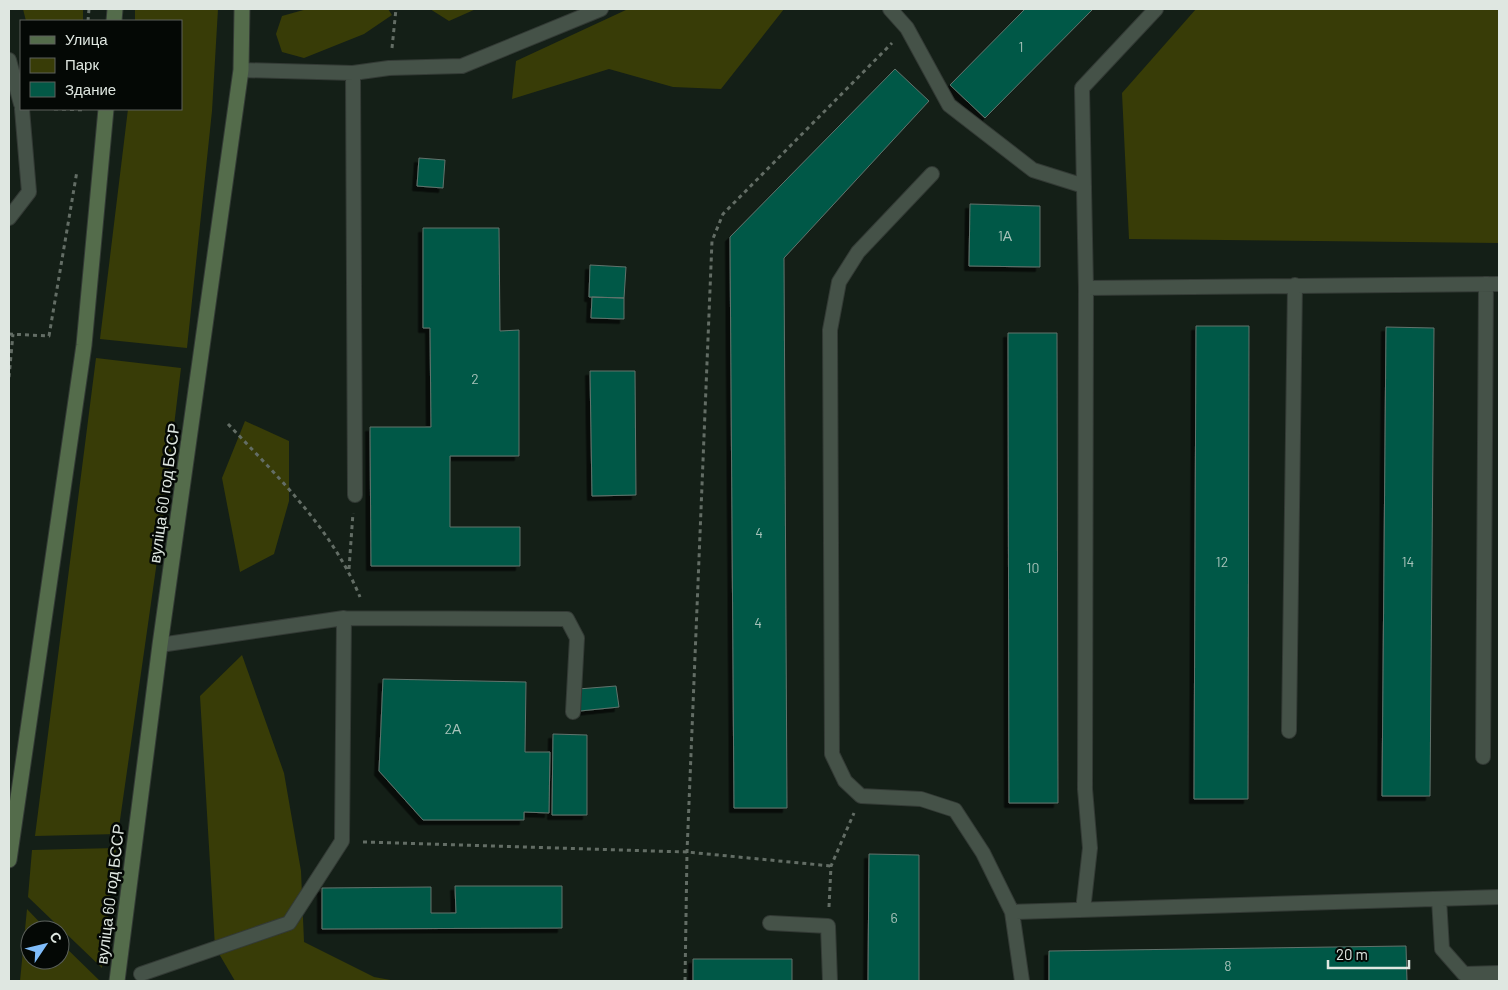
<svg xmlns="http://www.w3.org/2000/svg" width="1508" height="990" font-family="Barlow,sans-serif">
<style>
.green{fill:#383c07}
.building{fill:#035846;stroke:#61736d;filter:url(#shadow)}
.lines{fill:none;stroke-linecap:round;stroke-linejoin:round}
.lane-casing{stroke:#333a35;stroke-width:16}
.secondary-casing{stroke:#333a35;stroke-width:17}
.path{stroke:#636d65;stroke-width:3;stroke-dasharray:4 4;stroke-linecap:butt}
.lane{stroke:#455248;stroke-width:14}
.secondary{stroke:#546c4b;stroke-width:15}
.labels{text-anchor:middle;stroke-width:5;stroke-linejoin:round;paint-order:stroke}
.number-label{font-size:14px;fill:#a8c3ba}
.street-label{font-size:16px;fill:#dfe7e1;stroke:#040805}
</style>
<defs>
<filter id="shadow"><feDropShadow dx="-4.5" dy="4.5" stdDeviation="0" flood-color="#0009"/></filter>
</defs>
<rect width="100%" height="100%" fill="#141f17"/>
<path class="green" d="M 23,9 L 83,9 L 83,21 L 26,21 Z
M 135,9 L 218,9 L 212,111 L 187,348 L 100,339 L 128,109 L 181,109 L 181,21 L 135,21 Z
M 307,9 L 388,9 L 392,15 L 364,34 L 304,58 L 282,52 L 276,34 L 282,16 Z
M 430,9 L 476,9 L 449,21 Z
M 628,9 L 784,9 L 721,89 L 673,87 L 609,69 L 512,99 L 516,61 Z
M 1196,9 L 1499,9 L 1499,243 L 1129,239 L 1122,93 Z
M 96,358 L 181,368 L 161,533 L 118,834 L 35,836 Z
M 245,421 L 289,441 L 289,501 L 274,554 L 240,572 L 222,478 Z
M 242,655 L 284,773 L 301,871 L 304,942 L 374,977 L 396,981 L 235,981 L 215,947 L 200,696 Z
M 116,848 L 116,849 L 102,968 L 28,897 L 32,850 Z
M 27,909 L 47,930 L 30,930 L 30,960 L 60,960 L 60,942 L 100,981 L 20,981 Z"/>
<path class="building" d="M 1025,9 L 1093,9 L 985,118 L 950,85 Z
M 895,69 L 929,101 L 784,258 L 787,808 L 734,808 L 730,237 Z
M 419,158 L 445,160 L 443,188 L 417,186 Z
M 970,204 L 1040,206 L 1040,267 L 969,266 Z
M 423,228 L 499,228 L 500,331 L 519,330 L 519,456 L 450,456 L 450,527 L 520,527 L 520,566 L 371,566 L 370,427 L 431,427 L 430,328 L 423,328 Z
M 590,265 L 626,267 L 624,298 L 589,297 Z
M 592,297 L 624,298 L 624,319 L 591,318 Z
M 1196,326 L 1249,326 L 1248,799 L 1194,799 Z
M 1386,327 L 1434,328 L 1430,796 L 1382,796 Z
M 1008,333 L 1057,333 L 1058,803 L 1009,803 Z
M 590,371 L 635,371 L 636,495 L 592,496 Z
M 383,679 L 526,682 L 525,752 L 550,752 L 549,813 L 524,812 L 524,820 L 423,820 L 379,771 Z
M 616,686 L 619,707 L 580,711 L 578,689 Z
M 553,734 L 587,735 L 587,815 L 552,815 Z
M 869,854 L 919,855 L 919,981 L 868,981 Z
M 455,886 L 562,886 L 562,928 L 322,929 L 322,888 L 431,887 L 431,913 L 456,913 Z
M 1406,946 L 1407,981 L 1049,981 L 1049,951 Z
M 693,959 L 792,959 L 792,981 L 693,981 Z"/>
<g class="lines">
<defs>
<path id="lane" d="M 890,9 L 907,28 L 949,105 L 1033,170 L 1084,186
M 9,60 L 21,104
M 241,70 L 353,73 L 355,495
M 353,73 L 389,68 L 462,66 L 601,9
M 932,174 L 858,252 L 839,282 L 830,330 L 832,754 L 845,781 L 861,796 L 921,799 L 955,810 L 983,853 L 1012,912 L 1022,981
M 9,218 L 29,192 L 22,109
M 1086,288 L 1499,284
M 160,645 L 344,618 L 567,619 L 577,638 L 573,712
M 1289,731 L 1295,285
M 1483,757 L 1486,284
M 1439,899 L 1442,949 L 1464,974 L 1499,973
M 1083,910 L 1090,848 L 1085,789 L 1086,288 L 1082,88 L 1156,9
M 1012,912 L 1499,897
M 770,923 L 828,926 L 830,981
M 141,974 L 289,923 L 342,841 L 344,618"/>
<path id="secondary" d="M 114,21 L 115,9
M 9,860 L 84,345 L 106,109
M 117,981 L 160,645 L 241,70 L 242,9"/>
</defs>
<use href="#lane" class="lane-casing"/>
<use href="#secondary" class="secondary-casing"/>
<path class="path" d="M 88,21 L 89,9
M 392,48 L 396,9
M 54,109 L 86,110
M 9,334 L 49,336 L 77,171
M 9,377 L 13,334
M 228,424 C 278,477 332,529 360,597
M 349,569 L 353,513
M 363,842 L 687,852 L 831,866
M 829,907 L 831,866 L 854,813
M 685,981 L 687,852 L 712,241 L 723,214 L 892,43"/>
<use href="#lane" class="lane"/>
<use href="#secondary" class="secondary"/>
</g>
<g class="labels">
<g class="number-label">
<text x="1021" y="52">1</text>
<text x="1005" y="241">1А</text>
<text x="475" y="384">2</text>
<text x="759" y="538">4</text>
<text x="1222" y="567">12</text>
<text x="1408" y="567">14</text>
<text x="1033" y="573">10</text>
<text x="758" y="628">4</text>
<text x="453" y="734">2А</text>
<text x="894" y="923">6</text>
<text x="1228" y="971">8</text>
</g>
<g class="street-label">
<text transform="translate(164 493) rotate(-82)" y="6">вуліца 60 год БССР</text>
<text transform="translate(110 894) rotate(-83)" y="6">вуліца 60 год БССР</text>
</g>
</g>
<rect width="1508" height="990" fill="none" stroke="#dfe7e1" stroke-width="20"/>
<rect x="20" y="20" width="162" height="90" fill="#040805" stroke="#5c615d"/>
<rect x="30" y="36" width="25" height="8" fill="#546c4b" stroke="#5c615d"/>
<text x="65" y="45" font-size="15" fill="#dfe7e1">Улица</text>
<rect x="30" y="58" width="25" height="15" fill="#383c07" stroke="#5c615d"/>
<text x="65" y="70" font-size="15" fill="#dfe7e1">Парк</text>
<rect x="30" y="82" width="25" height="15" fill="#035846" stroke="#5c615d"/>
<text x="65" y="95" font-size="15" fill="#dfe7e1">Здание</text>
<g transform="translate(45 945) rotate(55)"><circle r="24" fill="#040805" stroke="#5c615d"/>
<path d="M0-4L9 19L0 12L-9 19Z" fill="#80bdfa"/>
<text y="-8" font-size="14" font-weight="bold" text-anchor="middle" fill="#dfe7e1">С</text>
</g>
<path d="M1328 960v8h81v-8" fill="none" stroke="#dfe7e1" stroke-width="2.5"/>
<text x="1336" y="960" font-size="15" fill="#dfe7e1" stroke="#040805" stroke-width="4" paint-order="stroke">20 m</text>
</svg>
